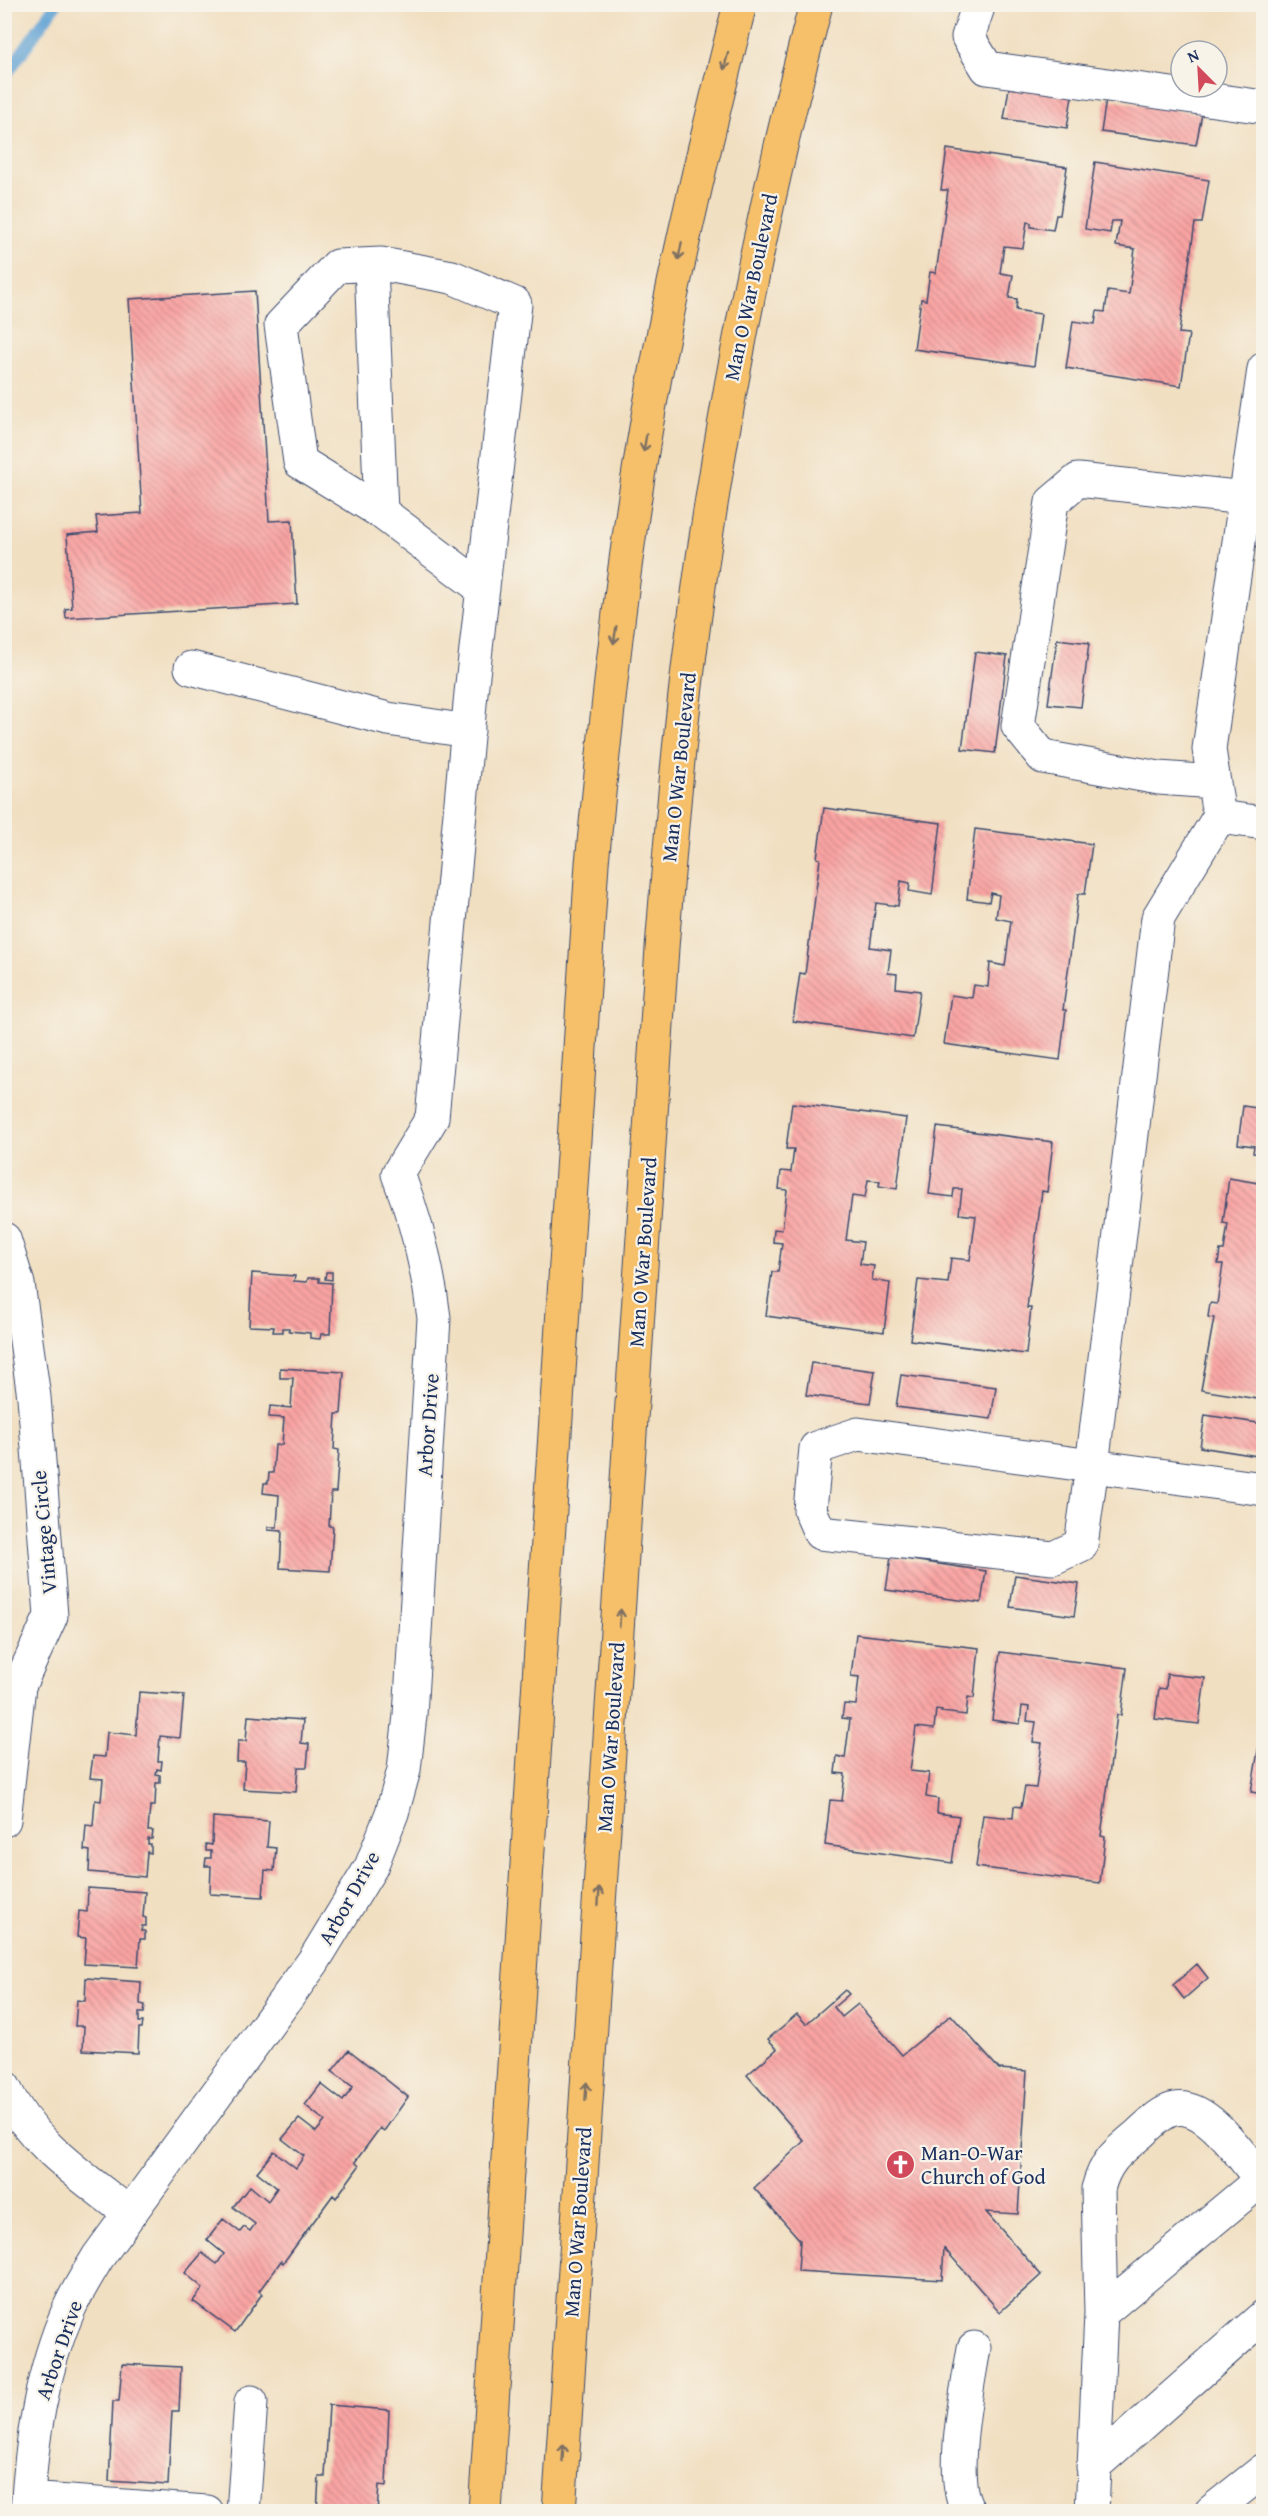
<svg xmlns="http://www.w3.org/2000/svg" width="1268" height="2516" font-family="'Gentium Book Plus',serif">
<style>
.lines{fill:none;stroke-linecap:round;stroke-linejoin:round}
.stream{stroke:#60a3d4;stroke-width:12}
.building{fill:url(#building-back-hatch)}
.minor-casing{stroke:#3b496d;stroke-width:35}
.major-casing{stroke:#3b496d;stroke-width:35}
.minor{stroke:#fff;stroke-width:33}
.major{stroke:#f6c06b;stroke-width:33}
.oneway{stroke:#7e7064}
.labels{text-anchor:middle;stroke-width:4.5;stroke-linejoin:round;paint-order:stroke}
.street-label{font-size:21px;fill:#1b2f5e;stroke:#f7f3e8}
.poi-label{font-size:21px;fill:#1b2f5e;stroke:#f7f3e8;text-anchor:start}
</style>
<defs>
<pattern id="building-back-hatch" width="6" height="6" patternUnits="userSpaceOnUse" patternTransform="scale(1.5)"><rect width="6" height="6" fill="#faa4a3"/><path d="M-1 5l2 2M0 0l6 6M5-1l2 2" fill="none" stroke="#ca8688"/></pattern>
</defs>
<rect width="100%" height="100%" fill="#f7f3e8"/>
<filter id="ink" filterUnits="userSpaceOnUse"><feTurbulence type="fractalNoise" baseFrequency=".0167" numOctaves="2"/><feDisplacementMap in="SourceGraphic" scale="12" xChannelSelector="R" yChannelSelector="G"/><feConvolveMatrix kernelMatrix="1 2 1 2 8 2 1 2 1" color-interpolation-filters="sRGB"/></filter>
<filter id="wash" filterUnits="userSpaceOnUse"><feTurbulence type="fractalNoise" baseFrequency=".008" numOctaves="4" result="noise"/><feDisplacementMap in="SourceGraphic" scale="24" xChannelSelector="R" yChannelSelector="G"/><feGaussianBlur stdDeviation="1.35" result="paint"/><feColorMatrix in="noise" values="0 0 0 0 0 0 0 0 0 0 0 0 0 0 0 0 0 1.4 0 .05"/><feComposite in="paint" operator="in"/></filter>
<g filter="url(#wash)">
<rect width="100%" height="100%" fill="#f1dfc1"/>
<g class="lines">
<path class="stream" d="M 4,78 L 56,4"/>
</g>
<g id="blocks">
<path class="building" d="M 1009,88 L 1072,96 L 1067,128 L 1004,119 Z
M 1106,99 L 1202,114 L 1196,145 L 1101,132 Z
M 947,149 L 1067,167 L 1060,215 L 1056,215 L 1053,230 L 1031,227 L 1031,223 L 1027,222 L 1023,248 L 1004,246 L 1000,273 L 1013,275 L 1009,298 L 1017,299 L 1016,310 L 1041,314 L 1034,366 L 914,349 L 921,299 L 926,300 L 930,272 L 936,273 L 948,190 L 941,190 Z
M 1095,162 L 1209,180 L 1202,223 L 1195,223 L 1179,333 L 1189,334 L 1181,386 L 1066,368 L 1073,321 L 1095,324 L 1097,311 L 1105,312 L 1108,291 L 1129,294 L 1135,249 L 1116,246 L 1120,221 L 1112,221 L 1110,233 L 1085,229 Z
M 255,291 L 269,521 L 292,520 L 297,604 L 66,618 L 65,609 L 72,608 L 67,535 L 98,532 L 96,516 L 142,513 L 129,299 Z
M 1057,639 L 1089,643 L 1081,707 L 1048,704 Z
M 975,652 L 1007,656 L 995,753 L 962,749 Z
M 824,808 L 941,823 L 932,895 L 909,891 L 910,883 L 901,881 L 898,906 L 876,903 L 870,947 L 891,950 L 888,973 L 897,974 L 896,988 L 920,991 L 913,1038 L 793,1021 L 800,973 L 805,974 L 820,859 L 817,858 Z
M 975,829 L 1092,844 L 1085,894 L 1078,894 L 1063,1010 L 1066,1010 L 1060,1060 L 944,1044 L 951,995 L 972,998 L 974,985 L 988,987 L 990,963 L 1005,966 L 1011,921 L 996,918 L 999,895 L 991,893 L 989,902 L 967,899 Z
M 792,1103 L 906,1118 L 897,1189 L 879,1186 L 880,1181 L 868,1180 L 865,1198 L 852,1196 L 846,1240 L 863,1242 L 860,1264 L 874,1266 L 872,1280 L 890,1283 L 884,1332 L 766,1316 L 772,1272 L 778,1272 L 782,1243 L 773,1242 L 774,1229 L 782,1230 L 787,1190 L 779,1189 L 781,1171 L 791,1172 L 794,1149 L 786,1149 Z
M 1243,1106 L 1264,1109 L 1264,1154 L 1253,1153 L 1254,1146 L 1238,1144 Z
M 937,1127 L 1053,1142 L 1047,1192 L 1042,1191 L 1027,1308 L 1031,1308 L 1026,1354 L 910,1340 L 918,1280 L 948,1283 L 951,1258 L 970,1260 L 976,1216 L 959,1214 L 962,1189 L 954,1189 L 953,1197 L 929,1194 Z
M 1229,1178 L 1264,1184 L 1264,1400 L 1201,1390 L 1214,1318 L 1208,1317 L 1210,1303 L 1217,1304 L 1223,1264 L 1218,1264 L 1220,1250 L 1224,1250 L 1228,1224 L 1223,1223 Z
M 326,1272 L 332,1272 L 332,1280 L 325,1279 Z
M 252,1273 L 295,1276 L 294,1281 L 307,1282 L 308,1278 L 319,1278 L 319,1282 L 332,1283 L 330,1334 L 321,1334 L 320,1339 L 310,1338 L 310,1333 L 289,1331 L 289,1328 L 283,1328 L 283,1332 L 273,1332 L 274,1327 L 249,1326 Z
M 811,1363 L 875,1371 L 870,1403 L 806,1395 Z
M 280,1368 L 344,1372 L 341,1414 L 336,1414 L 334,1449 L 339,1450 L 336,1492 L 331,1492 L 329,1526 L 333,1527 L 330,1571 L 280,1568 L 282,1531 L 268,1530 L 268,1527 L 277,1527 L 279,1495 L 263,1493 L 264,1483 L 268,1483 L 269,1473 L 273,1473 L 275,1445 L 282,1445 L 284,1418 L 269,1417 L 270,1406 L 291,1408 L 293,1378 L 280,1378 Z
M 901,1375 L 996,1387 L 991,1419 L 896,1407 Z
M 1205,1415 L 1264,1424 L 1264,1457 L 1200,1447 Z
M 891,1557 L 986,1571 L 981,1603 L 886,1590 Z
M 1015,1575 L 1079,1584 L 1074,1616 L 1010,1607 Z
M 856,1634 L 979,1648 L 974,1698 L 968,1697 L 966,1715 L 941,1712 L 942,1710 L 936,1709 L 934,1729 L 916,1727 L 910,1771 L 929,1773 L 926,1797 L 938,1799 L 937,1813 L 959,1816 L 952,1863 L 825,1845 L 830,1800 L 842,1801 L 845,1774 L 835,1773 L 837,1756 L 845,1758 L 850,1719 L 842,1718 L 844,1704 L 856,1705 L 859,1677 L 851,1676 Z
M 1000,1652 L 1127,1668 L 1121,1715 L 1117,1715 L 1101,1836 L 1105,1837 L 1100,1883 L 976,1867 L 983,1815 L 1013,1818 L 1014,1806 L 1021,1807 L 1025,1787 L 1036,1788 L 1042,1743 L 1033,1742 L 1036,1722 L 1027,1721 L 1029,1707 L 1022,1706 L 1020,1724 L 992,1720 Z
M 1167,1674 L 1205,1678 L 1199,1724 L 1155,1719 L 1159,1688 L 1166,1689 Z
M 139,1692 L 184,1695 L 180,1738 L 160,1736 L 158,1761 L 162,1761 L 161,1770 L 157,1769 L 156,1774 L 160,1775 L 160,1783 L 156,1783 L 155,1806 L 150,1806 L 148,1831 L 153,1831 L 152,1839 L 148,1839 L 148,1844 L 151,1844 L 151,1853 L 147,1852 L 145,1877 L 89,1872 L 90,1851 L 84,1850 L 86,1825 L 93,1826 L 95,1800 L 101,1801 L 103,1779 L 90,1778 L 93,1756 L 105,1757 L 107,1732 L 136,1735 Z
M 248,1716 L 303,1720 L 301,1743 L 309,1744 L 307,1767 L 298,1767 L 296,1792 L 243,1789 L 245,1762 L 237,1762 L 238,1741 L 246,1741 Z
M 1259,1745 L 1264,1746 L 1264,1794 L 1251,1792 Z
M 213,1817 L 269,1821 L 267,1847 L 276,1848 L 274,1871 L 265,1870 L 263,1897 L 210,1894 L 211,1866 L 205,1866 L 206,1858 L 211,1858 L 211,1851 L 206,1851 L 206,1844 L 212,1845 Z
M 88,1888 L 145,1892 L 143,1917 L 146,1918 L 146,1926 L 142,1926 L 141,1931 L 145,1931 L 145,1939 L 140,1939 L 138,1967 L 84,1964 L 86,1938 L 77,1937 L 79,1911 L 87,1912 Z
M 1197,1964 L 1208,1978 L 1184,1999 L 1173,1985 Z
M 86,1978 L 141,1982 L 140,2004 L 145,2005 L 144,2013 L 139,2013 L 139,2022 L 143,2022 L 142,2028 L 139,2028 L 138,2053 L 83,2050 L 84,2026 L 75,2026 L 77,2000 L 85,2001 Z
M 845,1990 L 849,1994 L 834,2007 L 842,2017 L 858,2004 L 902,2055 L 951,2015 L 999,2069 L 1027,2071 L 1018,2214 L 986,2212 L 1041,2275 L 1000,2312 L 944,2248 L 942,2280 L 798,2271 L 800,2240 L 754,2188 L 804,2141 L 747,2075 L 777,2049 L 768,2039 L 797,2014 L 806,2024 Z
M 349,2050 L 408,2097 L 384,2131 L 380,2128 L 355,2162 L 359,2166 L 336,2198 L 333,2195 L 283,2263 L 281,2261 L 259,2291 L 262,2294 L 235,2332 L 193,2301 L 203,2288 L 185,2273 L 202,2253 L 217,2264 L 224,2254 L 207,2240 L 223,2219 L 240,2232 L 244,2227 L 250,2231 L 255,2224 L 233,2207 L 250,2186 L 268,2201 L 277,2188 L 257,2172 L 274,2151 L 296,2168 L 304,2156 L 282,2139 L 299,2119 L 316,2132 L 325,2121 L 305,2105 L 321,2084 L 343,2101 L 353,2087 L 332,2071 Z
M 122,2364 L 181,2367 L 179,2411 L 172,2411 L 168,2485 L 109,2481 L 113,2401 L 119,2401 Z
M 329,2405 L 389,2410 L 386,2486 L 379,2485 L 377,2512 L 317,2512 L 319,2477 L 325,2477 Z"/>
</g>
</g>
<g filter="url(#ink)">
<use href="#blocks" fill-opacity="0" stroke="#3b496d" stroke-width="1.5"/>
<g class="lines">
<defs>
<path id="minor" d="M 979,4 L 968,37 L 987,68 L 1264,107
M 381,512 L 483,589
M 191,668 L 388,719 L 468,731
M 1214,782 L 1159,778 L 1043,757 L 1018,726 L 1052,502 L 1078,480 L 1245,498
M 1217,803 L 1209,749 L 1264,369
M 1264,823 L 1219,817 L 1158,918 L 1092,1466 L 1264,1489
M 4,1239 L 18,1284 L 34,1397 L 51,1616 L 19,1686 L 4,1820
M 858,1434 L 1092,1466 L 1081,1545 L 1053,1558 L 820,1533 L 810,1510 L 816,1448 Z
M 4,2087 C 30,2143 82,2176 129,2213
M 1101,2313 L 1261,2180 L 1264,2183
M 1093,2467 L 1264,2316
M 28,2499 L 207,2512
M 27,2512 C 31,2443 41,2372 69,2309 C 77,2291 88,2274 98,2257 L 313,1962 L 371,1867 L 392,1813 L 404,1770 L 410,1715 L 434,1318 C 428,1266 417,1223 398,1174 L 432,1118 L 471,693 L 515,304 L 452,277 L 381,264 L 337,266 L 281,325 L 300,462 L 381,512 L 371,265
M 243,2512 L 251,2402
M 969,2512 C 947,2481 968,2386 974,2348
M 1092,2512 L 1101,2313 L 1098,2189 C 1105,2162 1116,2153 1138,2135 C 1148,2126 1162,2111 1175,2109 C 1207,2103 1243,2158 1261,2180
M 1211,2512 L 1264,2470"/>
<path id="major" d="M 485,2512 L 592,863 C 608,701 625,538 655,377 C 679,251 709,128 740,4
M 559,2512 L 662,948 C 671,834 680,721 696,608 C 723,405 764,203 816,4"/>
</defs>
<use href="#minor" class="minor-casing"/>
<use href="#major" class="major-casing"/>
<use href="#minor" class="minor"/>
<use href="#major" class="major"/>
</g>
<defs><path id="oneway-shaft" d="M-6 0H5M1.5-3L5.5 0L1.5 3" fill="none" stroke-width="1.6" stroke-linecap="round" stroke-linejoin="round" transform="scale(1.5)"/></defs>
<g class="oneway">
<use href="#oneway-shaft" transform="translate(726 61) rotate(104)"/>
<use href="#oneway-shaft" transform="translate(680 251) rotate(101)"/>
<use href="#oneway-shaft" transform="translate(645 443) rotate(99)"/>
<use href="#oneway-shaft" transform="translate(615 635) rotate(99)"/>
<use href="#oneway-shaft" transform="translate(620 1618) rotate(-86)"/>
<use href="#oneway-shaft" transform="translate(599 1896) rotate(-86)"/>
<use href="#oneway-shaft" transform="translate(586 2091) rotate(-86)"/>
<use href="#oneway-shaft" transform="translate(563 2453) rotate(-86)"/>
</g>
</g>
<defs>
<symbol id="church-disc" viewBox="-11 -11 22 22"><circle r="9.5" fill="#d1495b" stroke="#f7f3e8"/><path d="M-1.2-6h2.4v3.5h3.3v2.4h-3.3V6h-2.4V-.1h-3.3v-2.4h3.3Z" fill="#fff"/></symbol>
</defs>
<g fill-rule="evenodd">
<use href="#church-disc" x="884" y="2148" width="33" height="33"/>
</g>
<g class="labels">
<g class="street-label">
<text transform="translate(751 287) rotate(-78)" y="7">Man O War Boulevard</text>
<text transform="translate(679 767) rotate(-84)" y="7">Man O War Boulevard</text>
<text transform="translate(643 1252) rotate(-86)" y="7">Man O War Boulevard</text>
<text transform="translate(428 1425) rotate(-86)" y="7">Arbor Drive</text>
<text transform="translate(44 1532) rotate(-95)" y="7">Vintage Circle</text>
<text transform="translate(611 1737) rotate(-86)" y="7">Man O War Boulevard</text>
<text transform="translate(349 1898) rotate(-61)" y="7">Arbor Drive</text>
<text transform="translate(578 2222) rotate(-86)" y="7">Man O War Boulevard</text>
<text transform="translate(59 2350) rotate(-71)" y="7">Arbor Drive</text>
</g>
<g class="poi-label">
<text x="921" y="2160">Man-O-War<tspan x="921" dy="24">Church of God</tspan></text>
</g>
</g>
<rect width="1268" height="2516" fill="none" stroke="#f7f3e8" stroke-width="24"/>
<g transform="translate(1199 69) rotate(336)"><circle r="28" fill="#f7f3e8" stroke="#9fa5b1" stroke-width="1.5"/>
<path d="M0-4.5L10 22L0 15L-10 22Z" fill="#d1495b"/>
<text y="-9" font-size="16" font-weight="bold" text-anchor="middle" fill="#1b2f5e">N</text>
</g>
</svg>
